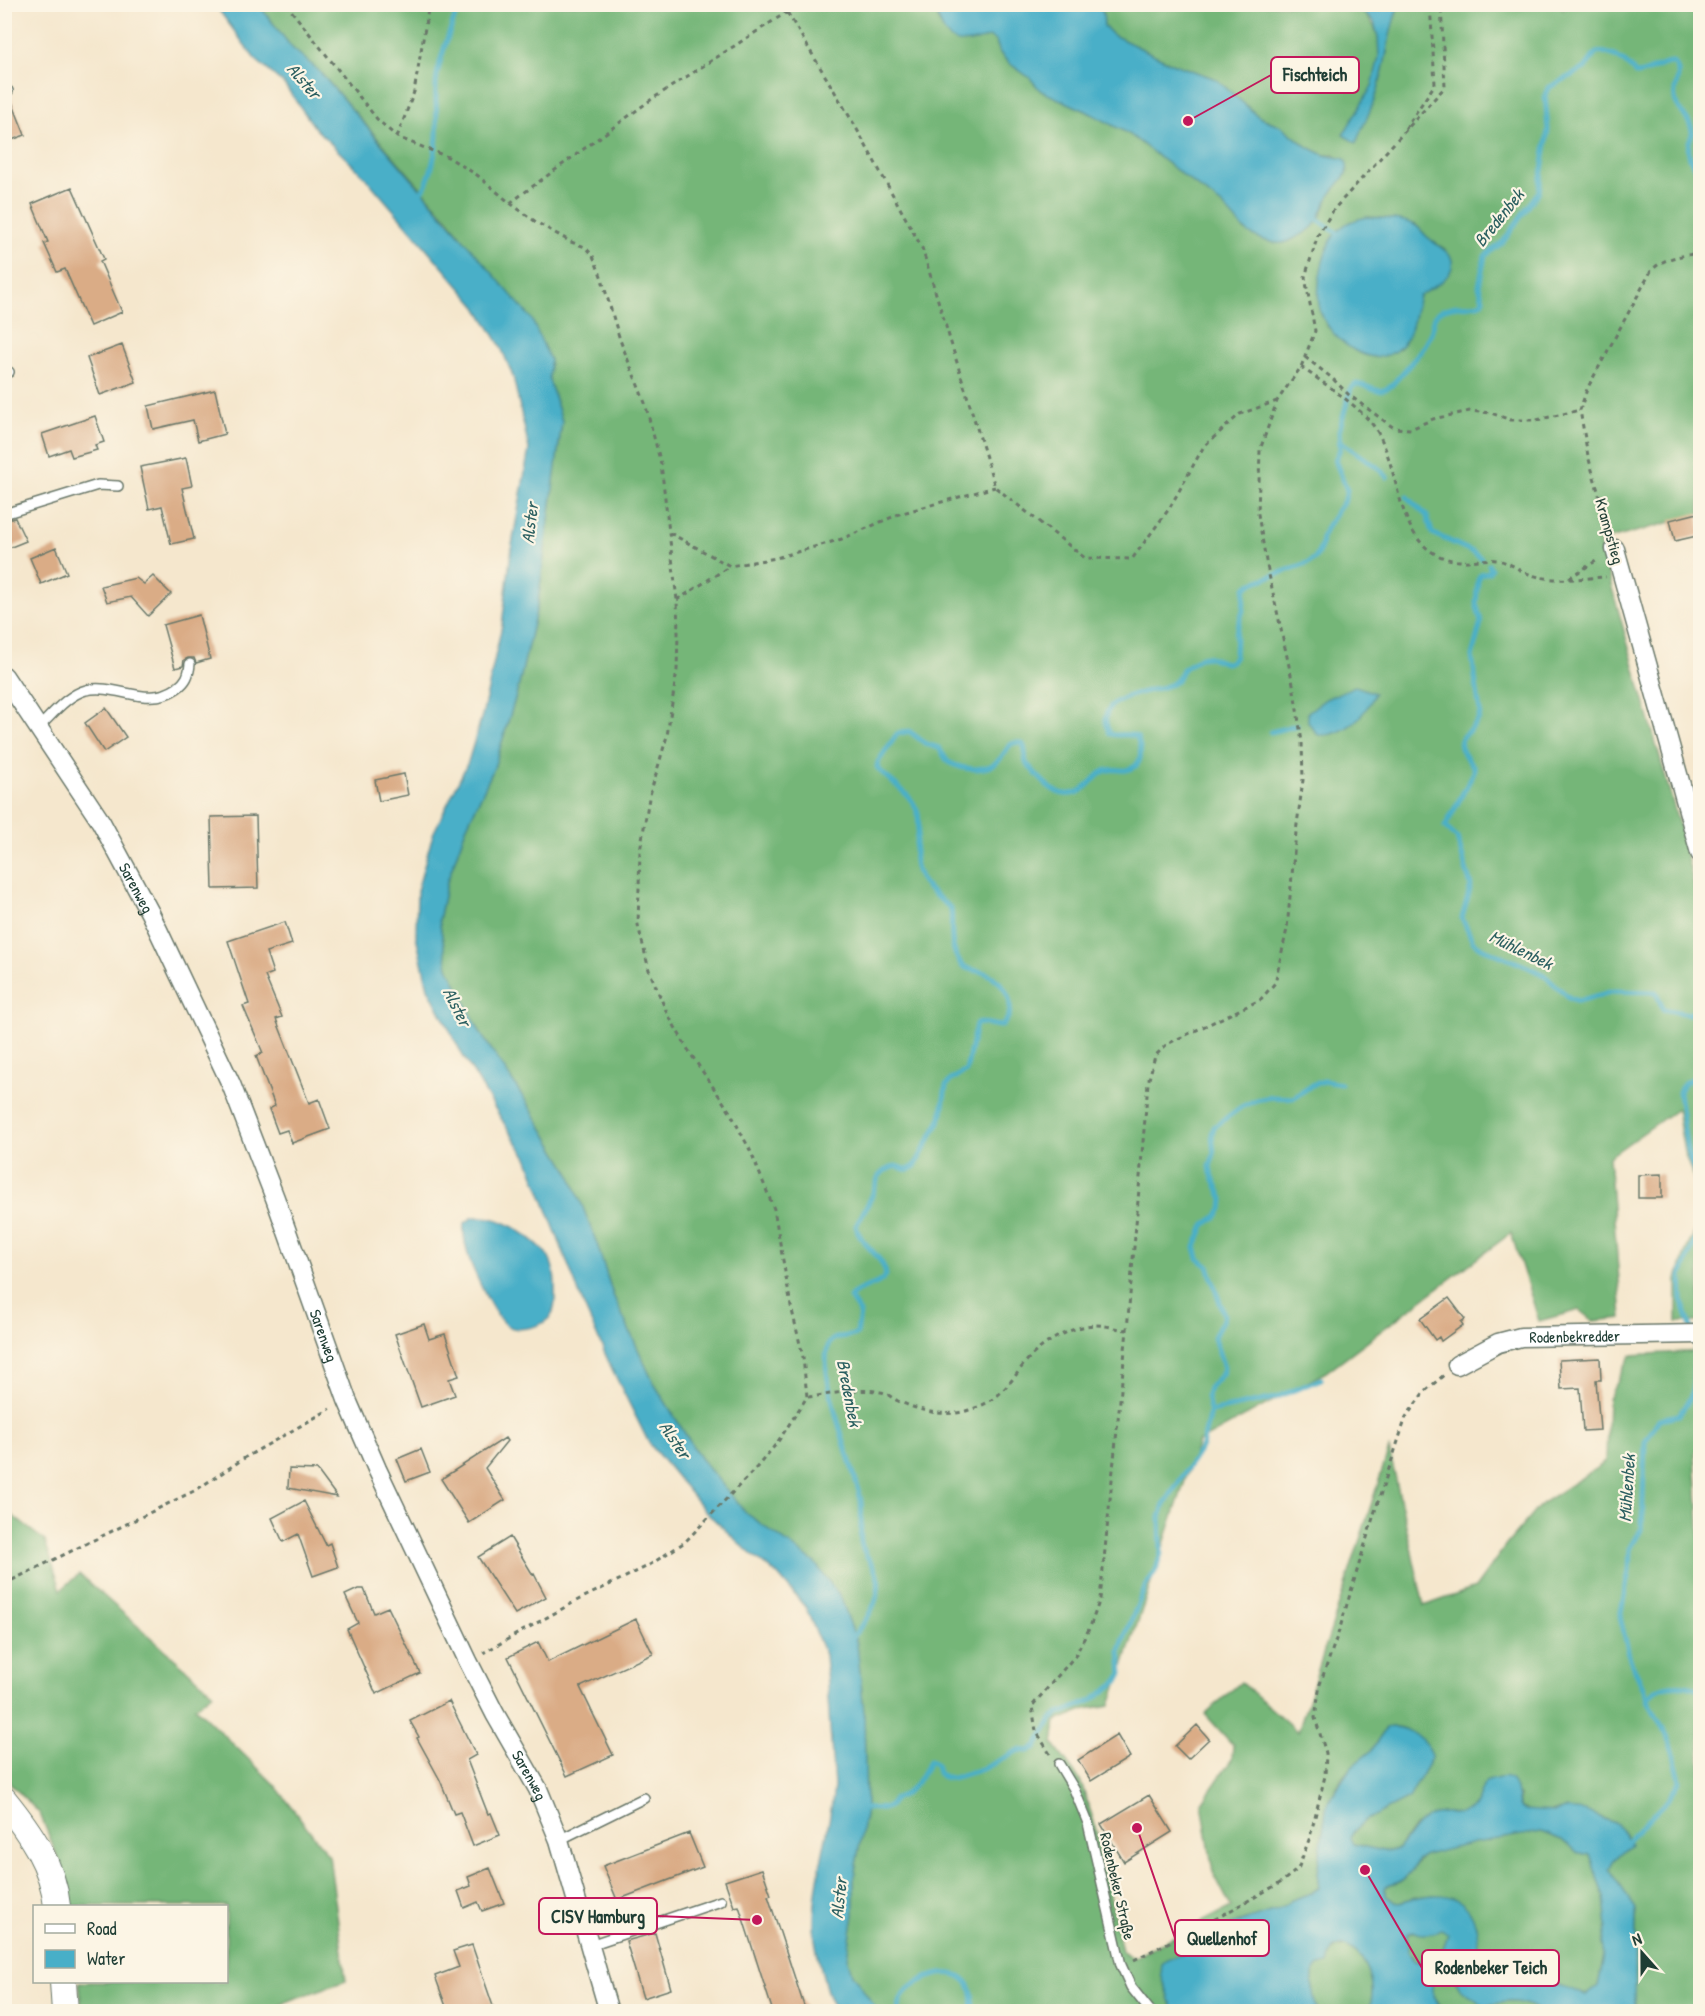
<svg xmlns="http://www.w3.org/2000/svg" width="1705" height="2016" font-family="'Patrick Hand',sans-serif">
<style>
.forest{fill:#75b678;stroke:#4a7a56;stroke-width:1.5;fill-rule:evenodd}
.water{fill:#48afc8;stroke:#34767e;stroke-width:1.5;fill-rule:evenodd}
.lines{fill:none;stroke-linecap:round;stroke-linejoin:round}
.stream{stroke:#48afc8;stroke-width:5}
.building{fill:#daac86}
.lane-casing{stroke:#6a786a;stroke-width:12}
.street-casing{stroke:#6a786a;stroke-width:21}
.secondary-casing{stroke:#6a786a;stroke-width:28}
.path{stroke:#6a786a;stroke-width:3;stroke-dasharray:4.5 4.5;stroke-linecap:butt}
.lane{stroke:#fff;stroke-width:9}
.street{stroke:#fff;stroke-width:18}
.secondary{stroke:#fff;stroke-width:26}
.labels{text-anchor:middle;stroke-width:4.5;stroke-linejoin:round;paint-order:stroke}
.street-label{font-size:16px;fill:#1f3d34;stroke:#fcf5e5}
.water-label{font-size:18px;font-style:italic;fill:#2b5f60;stroke:#fcf5e5}
.leader{fill:none;stroke:#c2185b;stroke-width:2}
.callout-dot{fill:#c2185b;stroke:#fcf5e5;stroke-width:2}
.callout{fill:#fcf5e5;stroke:#c2185b;stroke-width:2}
.callout-label{font-size:18px;text-anchor:middle;font-weight:bold;fill:#1f3d34}
</style>
<rect width="100%" height="100%" fill="#fcf5e5"/>
<filter id="ink" filterUnits="userSpaceOnUse"><feTurbulence type="fractalNoise" baseFrequency=".0167" numOctaves="2"/><feDisplacementMap in="SourceGraphic" scale="12" xChannelSelector="R" yChannelSelector="G"/><feConvolveMatrix kernelMatrix="1 2 1 2 8 2 1 2 1" color-interpolation-filters="sRGB"/></filter>
<filter id="wash" filterUnits="userSpaceOnUse"><feTurbulence type="fractalNoise" baseFrequency=".008" numOctaves="4" result="noise"/><feDisplacementMap in="SourceGraphic" scale="24" xChannelSelector="R" yChannelSelector="G"/><feGaussianBlur stdDeviation="1.35" result="paint"/><feColorMatrix in="noise" values="0 0 0 0 0 0 0 0 0 0 0 0 0 0 0 0 0 1.4 0 .05"/><feComposite in="paint" operator="in"/></filter>
<g filter="url(#wash)">
<rect width="100%" height="100%" fill="#f5e7cd"/>
<path class="forest" d="M 1561,4 L 1563,10 L 1568,4 L 1700,5 L 1700,514 L 1599,542 L 1679,825 L 1700,910 L 1700,1195 L 1684,1152 L 1677,1109 L 1609,1157 L 1622,1318 L 1593,1321 L 1579,1310 L 1539,1321 L 1511,1233 L 1326,1372 L 1198,1442 L 1110,1705 L 1086,1709 L 1056,1721 L 1053,1744 L 1080,1780 L 1094,1822 L 1122,1951 L 1128,1956 L 1135,1957 L 1231,1907 L 1213,1872 L 1202,1803 L 1232,1759 L 1233,1745 L 1205,1714 L 1241,1682 L 1298,1732 L 1389,1449 L 1424,1606 L 1475,1588 L 1507,1544 L 1541,1504 L 1606,1462 L 1608,1399 L 1631,1355 L 1700,1351 L 1700,1445 L 1695,1452 L 1700,1545 L 1700,2011 L 1635,2011 L 1636,1909 L 1609,1869 L 1613,1861 L 1631,1844 C 1627,1838 1623,1830 1617,1825 C 1610,1818 1574,1808 1564,1810 C 1550,1811 1530,1815 1519,1806 L 1519,1795 L 1484,1785 L 1476,1805 L 1467,1812 L 1460,1814 L 1442,1813 L 1414,1826 L 1398,1849 L 1387,1852 L 1354,1844 L 1351,1838 L 1353,1833 L 1364,1821 L 1409,1798 L 1432,1756 C 1420,1742 1406,1720 1386,1729 L 1371,1751 L 1351,1767 L 1342,1778 L 1327,1804 L 1317,1873 L 1319,1887 L 1311,1893 L 1292,1900 L 1277,1910 L 1222,1928 L 1198,1947 L 1167,1960 L 1161,1974 L 1174,2011 L 878,2012 L 852,1974 L 847,1957 L 854,1914 L 854,1876 L 866,1809 L 864,1712 L 857,1644 L 841,1598 L 815,1563 L 746,1513 L 700,1458 L 653,1382 L 613,1295 L 597,1244 L 570,1174 L 529,1106 L 481,1034 L 448,967 L 439,920 L 447,882 L 466,828 L 494,768 L 518,689 L 538,602 L 562,421 L 549,380 L 550,360 L 449,220 L 318,70 L 292,48 L 259,5 L 934,5 L 940,24 L 983,39 L 989,36 L 996,41 L 1000,53 L 1009,63 L 1030,78 L 1041,91 L 1086,111 L 1129,134 L 1222,205 L 1236,218 L 1245,231 L 1319,220 L 1330,194 L 1348,171 L 1335,155 L 1324,155 L 1306,146 L 1281,126 L 1259,117 L 1216,79 L 1171,63 L 1113,35 L 1104,26 L 1103,13 L 1098,5 L 1355,5 C 1383,27 1385,52 1373,85 C 1370,94 1362,101 1359,110 C 1357,121 1357,132 1355,143 L 1387,54 L 1388,36 L 1399,5 ZM 1367,217 L 1385,218 L 1416,225 L 1430,240 L 1445,249 L 1428,290 L 1419,296 L 1400,348 L 1389,354 L 1374,357 L 1357,352 L 1327,326 L 1319,310 L 1319,291 Z
M 1700,1220 L 1700,1322 L 1677,1322 L 1677,1279 L 1685,1253 Z
M 5,1510 L 45,1541 L 61,1590 L 79,1574 L 213,1693 L 195,1707 L 275,1785 L 329,1856 L 346,1981 L 290,2000 L 270,2011 L 82,2011 L 79,1982 L 226,1982 L 226,1906 L 70,1906 L 68,1882 L 40,1814 L 5,1778 Z
M 1541,1832 L 1563,1840 L 1576,1852 L 1590,1855 L 1604,1897 L 1607,1927 L 1602,1944 L 1604,1954 L 1598,1987 L 1587,1995 C 1574,1993 1564,1986 1551,1983 C 1525,1977 1485,1977 1477,1944 C 1476,1938 1476,1931 1476,1925 L 1435,1895 L 1415,1897 L 1397,1903 L 1386,1896 L 1384,1887 C 1390,1885 1397,1884 1402,1881 C 1413,1874 1414,1859 1427,1854 C 1459,1843 1507,1836 1541,1832 Z
M 1440,1929 L 1443,1929 L 1448,1934 L 1443,1949 L 1419,1962 L 1414,1961 L 1408,1951 L 1407,1934 C 1418,1928 1429,1936 1440,1929 Z
M 1345,1946 C 1369,1955 1378,1989 1368,2011 L 1318,2011 L 1314,2002 L 1312,1982 L 1315,1970 L 1336,1948 Z
M 1446,1962 L 1460,1989 L 1485,2006 C 1506,2001 1520,1998 1539,2011 L 1444,2011 C 1428,1992 1431,1993 1434,1969 Z"/>
<path class="water" d="M 215,5 L 259,5 L 292,48 L 318,70 L 531,318 L 550,360 L 549,380 L 562,421 L 538,602 L 518,689 L 494,768 L 466,828 L 447,882 L 439,920 L 448,967 L 481,1034 L 529,1106 L 570,1174 L 597,1244 L 613,1295 L 653,1382 L 700,1458 L 746,1513 L 815,1563 L 841,1598 L 857,1644 L 864,1712 L 866,1809 L 854,1876 L 854,1914 L 847,1957 L 852,1974 L 878,2011 L 837,2011 C 828,2000 826,1987 822,1973 C 819,1958 814,1943 814,1928 C 813,1880 830,1833 834,1786 L 825,1655 L 806,1608 L 778,1575 L 752,1555 L 705,1511 L 649,1443 L 611,1367 L 584,1306 L 527,1157 L 507,1128 L 463,1056 L 428,988 L 416,936 L 417,891 L 433,834 L 468,762 L 483,712 L 502,625 L 511,551 L 529,449 L 513,376 L 500,345 L 477,307 L 365,177 L 316,129 L 284,84 L 255,59 Z
M 934,5 L 1098,5 L 1103,13 L 1104,26 L 1113,35 L 1171,63 L 1216,79 L 1259,117 L 1281,126 L 1306,146 L 1324,155 L 1345,159 C 1353,173 1339,182 1331,193 C 1317,215 1323,226 1295,238 C 1290,241 1283,244 1277,243 C 1268,242 1250,236 1244,229 C 1236,221 1230,213 1222,205 L 1129,134 L 1086,111 L 1041,91 L 1030,78 L 1009,63 L 1000,53 L 996,41 L 989,37 C 951,51 944,39 934,5 Z
M 1355,5 L 1399,5 C 1388,32 1388,55 1380,82 C 1375,103 1364,123 1356,143 L 1343,135 L 1372,86 L 1379,57 L 1378,37 L 1374,22 Z
M 1367,217 C 1382,218 1399,218 1413,224 C 1420,227 1424,235 1430,239 C 1439,248 1458,254 1451,270 C 1445,283 1430,288 1419,296 C 1414,313 1414,334 1400,347 C 1373,374 1331,340 1321,313 C 1313,292 1324,240 1342,227 C 1348,221 1359,219 1367,217 Z
M 1355,686 L 1375,693 C 1365,716 1345,737 1318,735 L 1308,722 L 1308,712 L 1326,699 Z
M 473,1217 C 479,1217 485,1217 491,1218 C 508,1221 543,1244 550,1260 C 554,1268 555,1279 555,1287 C 555,1296 556,1306 552,1314 C 545,1327 518,1333 506,1325 C 498,1319 492,1307 487,1298 C 476,1276 462,1250 464,1224 Z
M 1391,1727 C 1408,1727 1427,1739 1432,1756 L 1409,1798 L 1364,1821 L 1353,1832 L 1351,1838 L 1354,1844 L 1387,1852 L 1398,1849 C 1413,1833 1417,1815 1443,1813 C 1451,1812 1459,1816 1466,1812 C 1482,1805 1478,1790 1486,1782 C 1489,1780 1495,1779 1499,1778 C 1518,1774 1516,1794 1519,1806 L 1523,1810 L 1554,1812 L 1566,1809 L 1585,1811 L 1617,1824 L 1631,1844 L 1613,1861 L 1609,1869 L 1636,1909 L 1635,2011 L 1539,2011 C 1520,1998 1506,2001 1485,2006 L 1460,1989 L 1446,1962 L 1434,1969 C 1431,1992 1429,1993 1444,2011 L 1368,2011 C 1387,1968 1335,1918 1328,1964 C 1326,1964 1319,1966 1318,1967 C 1308,1974 1314,2002 1318,2011 L 1174,2011 L 1161,1974 L 1162,1964 L 1167,1960 L 1198,1947 L 1222,1928 L 1277,1910 L 1292,1900 L 1311,1893 L 1319,1888 L 1317,1873 L 1327,1804 L 1351,1767 L 1371,1751 L 1386,1729 ZM 1541,1832 L 1563,1840 L 1576,1852 L 1590,1855 L 1604,1897 L 1607,1927 L 1602,1944 L 1604,1955 L 1598,1987 L 1587,1995 C 1577,1993 1571,1988 1561,1986 C 1541,1979 1507,1980 1491,1966 C 1476,1952 1480,1938 1475,1923 C 1463,1886 1427,1893 1397,1903 L 1386,1896 L 1384,1887 L 1402,1881 L 1412,1871 L 1417,1860 L 1425,1855 L 1474,1843 ZM 1440,1929 L 1443,1930 L 1448,1934 L 1443,1949 L 1419,1962 L 1414,1961 L 1408,1951 L 1407,1934 L 1413,1931 C 1422,1936 1431,1935 1440,1929 Z"/>
<g class="lines">
<path class="stream" d="M 419,195 C 431,184 438,143 437,125 C 437,107 434,94 437,75 C 442,51 451,27 460,4
M 1319,220 L 1336,232
M 1340,441 L 1377,467 L 1387,477
M 1407,497 L 1427,516 L 1432,533 L 1473,552 L 1481,558
M 1489,565 L 1491,569 L 1489,572 L 1481,574 L 1478,579 L 1476,603 L 1481,622 L 1472,656 L 1480,712 C 1478,738 1441,730 1474,767 L 1474,772 L 1445,827 L 1457,838 L 1471,886 L 1462,918 L 1473,942 L 1482,948 L 1528,967 L 1544,975 L 1570,998 L 1578,1001 L 1614,991 L 1656,992 L 1663,1009 L 1688,1014 L 1700,1011
M 1271,732 L 1297,725
M 1700,1077 C 1689,1080 1683,1080 1679,1092 L 1687,1152 L 1700,1187
M 1210,1412 L 1275,1398 L 1321,1379
M 850,1639 C 865,1624 887,1593 875,1570 C 870,1560 863,1553 861,1542 C 859,1526 864,1512 860,1496 C 854,1467 812,1362 831,1341 C 838,1334 849,1338 857,1334 L 860,1313 L 850,1298 C 859,1285 878,1288 886,1275 C 883,1254 860,1246 856,1226 L 871,1198 L 879,1176 L 884,1171 L 895,1166 L 908,1170 L 915,1166 L 941,1118 L 946,1086 L 951,1080 L 966,1071 L 976,1024 C 984,1021 993,1026 1002,1026 C 1019,1008 1007,983 986,973 C 978,970 967,971 961,964 C 948,947 953,928 951,909 C 943,900 932,895 924,884 C 903,855 926,830 916,808 C 908,790 888,782 877,767 L 878,762 L 897,734 L 909,731 L 926,744 L 939,748 L 948,762 C 963,770 987,773 999,760 C 1004,755 1006,749 1011,744 C 1029,738 1024,753 1026,763 C 1036,773 1050,793 1065,794 C 1085,796 1089,780 1103,772 C 1111,767 1118,771 1126,770 C 1144,767 1142,750 1137,737 C 1129,732 1119,737 1110,734 C 1089,694 1149,694 1172,684 L 1177,680 L 1182,670 L 1201,657 L 1207,656 L 1225,663 L 1231,662 L 1235,656 L 1236,633 L 1243,610 L 1245,588 L 1250,584 L 1310,562 L 1316,557 L 1321,547 L 1322,537 L 1328,525 L 1345,499 L 1347,490 L 1335,460 L 1340,449 L 1339,431 L 1351,388 L 1356,384 C 1372,385 1375,397 1391,386 C 1402,373 1426,348 1431,333 C 1434,325 1431,317 1439,312 C 1452,303 1467,308 1481,303 L 1483,299 L 1479,286 L 1485,256 L 1503,242 L 1539,191 L 1548,130 L 1545,95 L 1548,88 L 1585,68 L 1596,53 C 1609,50 1629,62 1635,74 C 1650,74 1658,63 1673,63 C 1685,74 1672,85 1675,99 C 1677,110 1693,121 1692,133 C 1692,136 1690,139 1689,142 C 1687,152 1690,161 1696,169 L 1700,169
M 1648,1701 C 1657,1681 1684,1684 1700,1690
M 861,1809 L 886,1808 L 890,1806 L 894,1799 L 905,1794 L 916,1784 L 930,1761 L 936,1764 L 938,1773 L 944,1778 L 953,1778 L 985,1768 L 1019,1750 L 1028,1751 L 1036,1747 L 1052,1719 L 1059,1714 L 1093,1700 L 1118,1681 L 1122,1673 L 1120,1651 L 1123,1641 L 1145,1587 L 1156,1570 L 1161,1553 L 1160,1517 L 1164,1505 L 1202,1446 L 1210,1412 L 1207,1395 L 1209,1388 L 1222,1374 L 1224,1368 L 1214,1338 C 1216,1329 1223,1324 1224,1315 L 1208,1266 L 1198,1258 L 1195,1247 L 1204,1226 L 1218,1215 L 1222,1209 L 1223,1199 L 1211,1173 L 1210,1166 L 1214,1154 L 1212,1134 L 1214,1127 L 1241,1107 L 1256,1100 L 1271,1097 L 1293,1098 L 1314,1084 L 1324,1081 L 1341,1084
M 1628,1840 L 1668,1800 L 1680,1780 L 1671,1743 L 1651,1706 L 1630,1659 L 1620,1617 L 1629,1571 L 1630,1549 L 1642,1528 L 1645,1442 L 1659,1419 L 1679,1415 L 1689,1400 L 1693,1391 L 1696,1342 L 1682,1301 L 1681,1276 L 1700,1228
M 898,2012 C 899,2006 901,1998 904,1994 C 915,1979 950,1965 965,1980 C 974,1988 973,2001 972,2012"/>
</g>
<g id="blocks">
<path class="building" d="M 10,97 L 25,135 L 4,143 L 4,99 Z
M 72,187 L 104,259 L 100,261 L 122,312 L 90,326 L 65,269 L 57,272 L 44,243 L 48,242 L 32,204 Z
M 122,345 L 136,382 L 100,395 L 87,358 Z
M 215,390 L 225,434 L 198,441 L 193,420 L 153,429 L 148,406 Z
M 95,416 L 104,442 L 95,445 L 97,450 L 72,457 L 69,449 L 49,456 L 42,434 Z
M 186,458 L 192,486 L 182,488 L 194,539 L 171,544 L 162,506 L 149,509 L 140,467 Z
M 1698,513 L 1701,535 L 1675,541 L 1670,520 Z
M 15,518 L 26,541 L 4,550 L 4,521 Z
M 56,547 L 67,573 L 41,584 L 30,558 Z
M 153,576 L 171,594 L 148,616 L 131,597 L 107,602 L 101,586 L 136,578 L 144,584 Z
M 199,615 L 210,659 L 196,663 L 194,658 L 188,658 L 184,660 L 183,666 L 175,668 L 163,625 Z
M 106,708 L 126,737 L 104,752 L 85,723 Z
M 404,774 L 408,795 L 379,801 L 375,780 Z
M 256,816 L 258,888 L 213,889 L 211,817 Z
M 285,922 L 292,944 L 266,952 L 273,973 L 265,976 L 282,1017 L 276,1019 L 309,1103 L 319,1099 L 330,1129 L 292,1143 L 287,1130 L 278,1133 L 269,1109 L 275,1106 L 256,1056 L 263,1053 L 243,1006 L 249,1004 L 228,941 Z
M 1662,1174 L 1662,1198 L 1638,1198 L 1638,1175 Z
M 1449,1298 L 1465,1319 L 1461,1322 L 1463,1325 L 1441,1341 L 1439,1337 L 1435,1340 L 1420,1319 Z
M 424,1324 L 429,1339 L 445,1334 L 459,1376 L 449,1379 L 455,1395 L 421,1407 L 395,1334 Z
M 1600,1358 L 1601,1380 L 1596,1380 L 1600,1430 L 1583,1431 L 1580,1388 L 1561,1389 L 1559,1360 Z
M 505,1438 L 507,1441 L 485,1468 L 505,1500 L 469,1523 L 441,1479 Z
M 421,1449 L 430,1472 L 406,1481 L 397,1459 Z
M 289,1469 L 317,1470 L 337,1497 L 288,1488 Z
M 304,1501 L 326,1545 L 330,1543 L 338,1567 L 313,1576 L 298,1534 L 283,1542 L 272,1518 Z
M 510,1537 L 533,1575 L 534,1574 L 546,1597 L 515,1614 L 478,1557 Z
M 358,1589 L 364,1589 L 374,1613 L 388,1607 L 420,1673 L 376,1694 L 347,1629 L 358,1623 L 345,1595 Z
M 636,1619 L 653,1654 L 580,1687 L 613,1755 L 567,1776 L 508,1657 L 538,1642 L 548,1662 Z
M 449,1701 L 476,1755 L 467,1760 L 488,1814 L 491,1813 L 500,1835 L 473,1846 L 460,1812 L 454,1814 L 440,1780 L 417,1738 L 419,1737 L 410,1721 Z
M 1197,1725 L 1209,1739 L 1188,1759 L 1175,1746 Z
M 1117,1735 L 1130,1757 L 1091,1781 L 1078,1760 Z
M 1149,1795 L 1172,1832 L 1124,1862 L 1101,1824 Z
M 689,1833 L 703,1867 L 617,1900 L 603,1866 Z
M 490,1868 L 504,1903 L 482,1911 L 478,1902 L 464,1908 L 458,1891 L 471,1886 L 468,1877 Z
M 762,1869 L 771,1895 L 768,1896 L 806,2012 L 773,2012 L 739,1906 L 734,1907 L 725,1881 Z
M 655,1933 L 671,1989 L 643,1998 L 626,1941 Z
M 472,1945 L 495,2012 L 448,2012 L 435,1976 L 459,1967 L 453,1951 Z"/>
</g>
</g>
<g filter="url(#ink)">
<use href="#blocks" fill-opacity="0" stroke="#6a786a" stroke-width="1.5"/>
<g class="lines">
<defs>
<path id="lane" d="M 4,92 L 8,91
M 4,374 L 9,372
M 4,514 L 98,485 L 118,486
M 38,728 C 52,715 67,695 86,690 C 117,683 147,709 177,688 C 186,682 189,675 190,664
M 1059,1764 L 1074,1789 L 1088,1823 L 1121,1965 L 1131,1987 L 1151,2012
M 559,1840 L 644,1798
M 590,1945 L 721,1901"/>
<g id="street">
<path d="M 1615,549 L 1700,853"/>
<path id="s1" d="M 4,676 L 101,822 L 150,913 L 231,1084 L 275,1198 L 347,1400 L 377,1469 L 468,1661 L 495,1714 L 538,1789 L 559,1840 L 609,2012"/>
<path id="s2" d="M 1457,1365 L 1498,1343 L 1521,1337 L 1700,1334"/>
</g>
<path id="secondary" d="M 4,1800 C 30,1832 53,1865 57,1906
M 63,1982 L 65,2012"/>
</defs>
<use href="#lane" class="lane-casing"/>
<use href="#street" class="street-casing"/>
<use href="#secondary" class="secondary-casing"/>
<path class="path" d="M 286,4 L 377,119 L 397,137 L 448,157 L 477,175 L 510,203 L 536,222 L 571,242 L 585,247 L 593,256 L 601,276 L 620,340 L 645,403 L 661,464 L 677,600 L 678,633 L 677,670 L 667,736 L 649,798 L 640,851 L 638,925 L 649,970 L 667,1013 L 690,1053 L 730,1112 L 751,1152 L 774,1209 L 791,1306 L 803,1357 L 807,1397 L 777,1443 L 757,1467 L 685,1542 L 648,1566 L 578,1600 L 483,1653
M 787,4 L 787,12 L 854,124 L 922,248 L 995,487 L 1085,558 L 1132,559 L 1169,509 L 1204,446 L 1240,414 L 1277,401
M 1405,129 L 1435,84 L 1430,4
M 397,137 L 414,92 L 429,4
M 510,203 L 652,99 L 787,12
M 1305,357 L 1332,378 L 1349,395 L 1394,428 L 1411,429 L 1433,419 L 1470,411 L 1491,413 L 1511,420 L 1537,420 L 1580,410
M 1301,367 C 1323,383 1360,406 1375,428 C 1404,471 1392,554 1459,561 C 1471,562 1484,558 1496,560 C 1508,561 1518,570 1529,574 C 1553,583 1581,578 1606,577
M 670,533 L 730,566 L 776,558 L 842,539 L 899,514 L 995,487
M 1610,533 L 1588,456 L 1580,410 L 1587,389 L 1651,271 C 1664,257 1681,256 1700,253
M 1569,578 L 1599,559
M 677,600 L 730,566
M 808,1397 C 829,1395 861,1387 881,1392 C 887,1393 892,1398 898,1401 C 920,1411 945,1418 969,1410 C 997,1402 1008,1386 1024,1364 C 1039,1345 1070,1326 1095,1325 C 1106,1325 1117,1329 1127,1330
M 4,1584 L 196,1490 L 246,1457 L 330,1409
M 1050,1754 L 1036,1731 L 1032,1706 L 1075,1656 L 1090,1627 L 1100,1599 L 1127,1330 L 1148,1083 L 1155,1056 L 1167,1044 L 1260,1000 L 1275,983 L 1287,929 L 1296,832 L 1303,780 L 1302,742 L 1293,684 L 1266,561 L 1258,514 L 1260,450 L 1277,401 L 1301,367 L 1315,331 L 1305,277 L 1318,235 L 1334,209 L 1445,87 L 1441,4
M 1134,1960 L 1217,1918 L 1280,1883 L 1298,1869 L 1310,1837 L 1325,1776 L 1326,1753 L 1315,1718 L 1320,1684 L 1339,1631 L 1375,1511 L 1406,1417 L 1424,1392 L 1444,1375"/>
<use href="#lane" class="lane"/>
<use href="#street" class="street"/>
<use href="#secondary" class="secondary"/>
</g>
</g>
<g class="labels">
<g class="street-label">
<text transform="translate(1610 531) rotate(74)" y="6">Krampstieg</text>
<text dy="6" stroke="none"><textPath href="#s1" startOffset="250">Sarenweg</textPath></text>
<text dy="6" stroke="none"><textPath href="#s1" startOffset="736">Sarenweg</textPath></text>
<text dy="6" stroke="none"><textPath href="#s2" startOffset="124">Rodenbekredder</textPath></text>
<text dy="6" stroke="none"><textPath href="#s1" startOffset="1222">Sarenweg</textPath></text>
<text transform="translate(1118 1886) rotate(77)" y="6">Rodenbeker Straße</text>
</g>
<g class="water-label">
<text transform="translate(304 81) rotate(49)" y="6">Alster</text>
<text transform="translate(1499 218) rotate(-51)" y="6">Bredenbek</text>
<text transform="translate(530 523) rotate(-83)" y="6">Alster</text>
<text transform="translate(1521 950) rotate(26)" y="6">Mühlenbek</text>
<text transform="translate(457 1007) rotate(63)" y="6">Alster</text>
<text transform="translate(849 1393) rotate(79)" y="6">Bredenbek</text>
<text transform="translate(675 1440) rotate(56)" y="6">Alster</text>
<text transform="translate(1627 1488) rotate(-86)" y="6">Mühlenbek</text>
<text transform="translate(839 1898) rotate(-84)" y="6">Alster</text>
</g>
</g>
<path class="leader" d="M1188 121L1271 75M757 1920L657 1916M1137 1828L1175 1938M1365 1870L1422 1968"/>
<g class="callout-dot">
<circle cx="1188" cy="121" r="6"/>
<circle cx="757" cy="1920" r="6"/>
<circle cx="1137" cy="1828" r="6"/>
<circle cx="1365" cy="1870" r="6"/>
</g>
<g class="callout">
<rect x="1271" y="57" width="88" height="36" rx="6"/>
<rect x="539" y="1898" width="118" height="36" rx="6"/>
<rect x="1175" y="1920" width="94" height="36" rx="6"/>
<rect x="1422" y="1950" width="137" height="36" rx="6"/>
</g>
<g class="callout-label">
<text x="1315" y="81">Fischteich</text>
<text x="598" y="1923">CISV Hamburg</text>
<text x="1222" y="1945">Quellenhof</text>
<text x="1491" y="1974">Rodenbeker Teich</text>
</g>
<rect width="1705" height="2016" fill="none" stroke="#fcf5e5" stroke-width="24"/>
<rect x="33" y="1905" width="195" height="78" fill="#fcf5e5" stroke="#a4ab9e" stroke-width="1.5"/>
<rect x="45" y="1924" width="30" height="9" fill="#ffffff" stroke="#a4ab9e" stroke-width="1.5"/>
<text x="87" y="1935" font-size="18" fill="#1f3d34">Road</text>
<rect x="45" y="1950" width="30" height="18" fill="#48afc8" stroke="#a4ab9e" stroke-width="1.5"/>
<text x="87" y="1965" font-size="18" fill="#1f3d34">Water</text>
<g transform="translate(1642 1953) rotate(339)" stroke="#fcf5e5" stroke-width="4.5" paint-order="stroke">
<path d="M0-4.5L10 22L0 15L-10 22Z" fill="#1f3d34"/>
<text y="-9" font-size="16" font-weight="bold" text-anchor="middle" fill="#1f3d34">N</text>
</g>
</svg>
